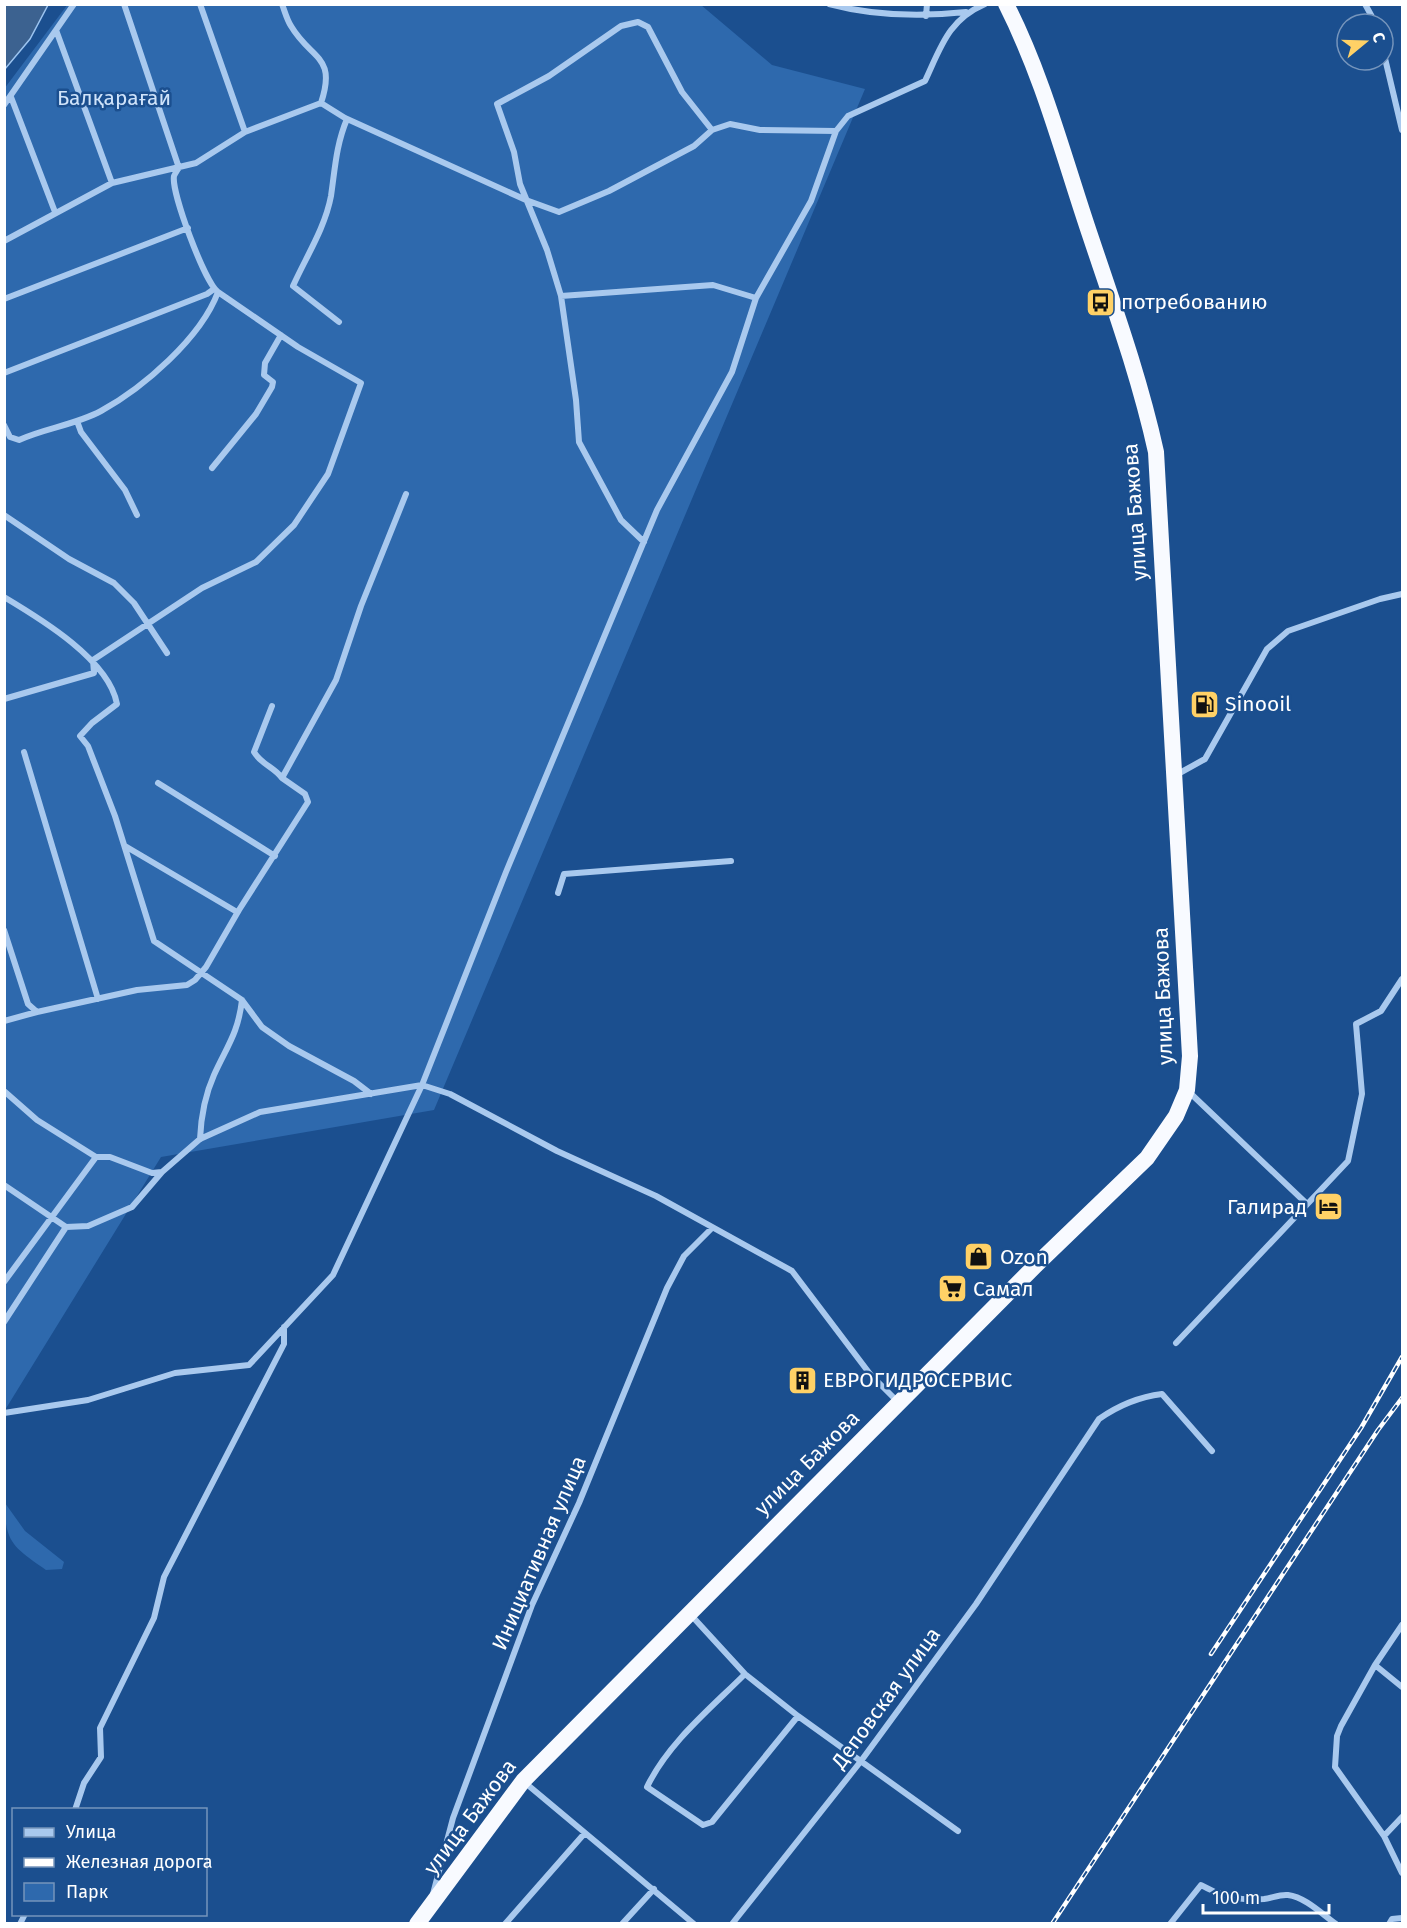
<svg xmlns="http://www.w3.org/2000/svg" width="1407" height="1928" font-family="'Fira Sans',sans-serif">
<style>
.green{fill:#2e69ad}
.water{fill:#3c6290;stroke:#9cc4f0;stroke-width:1.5}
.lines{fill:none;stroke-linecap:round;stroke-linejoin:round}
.minor{stroke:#a9c9ee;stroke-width:6}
.trunk{stroke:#f8faff;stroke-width:16}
.rail-casing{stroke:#fff;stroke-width:4.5}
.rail{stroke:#1b4f8f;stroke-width:2;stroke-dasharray:7;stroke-linecap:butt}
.labels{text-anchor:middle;stroke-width:5;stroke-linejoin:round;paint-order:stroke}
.park-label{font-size:21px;fill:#cfe3fa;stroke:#1b4f8f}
.poi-label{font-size:21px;fill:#fff;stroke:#1b4f8f;text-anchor:start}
.street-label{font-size:21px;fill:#fff;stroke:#1b4f8f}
</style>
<rect width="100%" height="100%" fill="#1b4f8f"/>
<path class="green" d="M 68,4 L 701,5 L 772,65 L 865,89 L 434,1110 L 161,1157 L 5,1410 L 4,89 Z
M 5,1503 L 25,1531 L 64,1562 L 62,1569 L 46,1570 C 15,1548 4,1543 5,1503 Z"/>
<path class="water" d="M 5,4 L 48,5 L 30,39 L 5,69 Z"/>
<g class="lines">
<path class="minor" d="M 124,4 L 179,168 C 178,169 175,174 174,176 C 171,192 205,283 218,292
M 200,4 L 245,132
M 282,4 C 285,12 287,20 291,26 C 311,60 337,55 321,103
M 829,4 C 874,16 920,17 966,12
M 1365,4 L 1376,24
M 926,16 L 927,4
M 56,30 L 112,183
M 1383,50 L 1402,130
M 11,97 L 55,212
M 4,105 L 74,4
M 4,241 L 112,183 L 196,163 L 245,132 L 321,103 L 345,118 L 526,200 L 559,212 L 609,191 L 694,146 L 712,130 L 730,124 L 760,130 L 836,131 L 848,116 L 925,81 C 941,47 948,20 985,4
M 561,296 L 713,285 L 756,298
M 4,299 L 188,228
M 339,322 L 293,286 C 306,257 325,228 331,196 C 335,169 336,145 347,119
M 4,373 L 207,294 L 214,289
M 77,421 L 81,432 L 125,490 L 137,515
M 4,425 L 10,437 L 19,440 C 45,428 75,425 101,411 C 143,388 201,338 218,292 L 298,347 L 361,383 L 328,474 L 294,525 L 256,562 L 202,588 L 93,660 L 94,673 L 4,699
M 212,468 L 256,414 L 272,387 L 273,382 L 264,375 L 265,363 L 281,335
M 4,515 L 69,559 L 114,583 L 134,603 L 167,653
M 644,542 L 621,520 L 579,442 L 576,400 L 561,296 L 547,250 L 520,184 L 514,152 L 497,104 L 549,76 L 621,26 L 638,22 L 648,27 L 682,92 L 712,130
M 4,597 C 41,619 109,660 117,704 L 92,723 L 80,736 L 88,746 L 115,816 L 154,941 L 242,1000 L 262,1027 L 289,1046 L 354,1081 L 371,1094
M 272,706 L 254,752 C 262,765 274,767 282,778
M 24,752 L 98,999
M 1176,775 L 1205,759 L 1267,649 L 1288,631 L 1380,599 L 1402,594
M 158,783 L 275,856
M 125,846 L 237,912
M 558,893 L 564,874 L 731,861
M 4,930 L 28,1004 L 37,1012 L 137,990 L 187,985 L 195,980 L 206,967 L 239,910 L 308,802 L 305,794 L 282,778 L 336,680 L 361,606 L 406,494
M 4,1021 L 37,1012
M 4,1091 L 37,1120 L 96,1157
M 1188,1091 L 1307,1204
M 200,1139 C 201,1117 205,1095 214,1075 C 227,1046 238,1034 242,1000
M 4,1185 L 66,1227 L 88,1226 L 132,1207 L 162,1172
M 4,1282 L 96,1157 L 110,1157 L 152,1173 L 162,1172 L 200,1139 L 260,1112 L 422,1085 L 450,1094 L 557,1151 L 656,1196 L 792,1271 L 870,1374 L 898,1402
M 4,1322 L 66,1227
M 1176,1343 L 1348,1161 L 1362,1094 L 1356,1024 L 1381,1011 L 1402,979
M 4,1413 L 88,1400 L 175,1373 L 249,1365 L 333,1275 L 422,1085 L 506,872 L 657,510 L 732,372 L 756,298 L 811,201 L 836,131
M 690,1614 L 745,1674 L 798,1716 L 958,1831
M 1402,1625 L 1375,1665 L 1402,1687
M 1375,1665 L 1341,1726 L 1337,1736 L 1335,1767 L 1384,1836 L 1402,1873
M 745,1674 C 711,1708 668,1743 647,1787 L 703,1825 L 712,1822 L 798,1716
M 523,1781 L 694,1924
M 75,1810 L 84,1783 L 101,1757 L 100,1728 L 154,1618 L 164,1577 L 284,1344 L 284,1327
M 1384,1836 L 1402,1817
M 433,1894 L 453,1818 L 532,1605 L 579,1503 L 667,1288 L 684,1256 L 712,1228
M 20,1924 L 25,1914
M 505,1924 L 584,1834
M 622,1924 L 654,1889
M 732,1924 L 861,1761 L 976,1604 L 1099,1419 C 1119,1405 1138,1397 1162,1394 L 1212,1451
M 1170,1924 L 1201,1885 C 1220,1896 1242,1901 1264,1899 C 1272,1898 1280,1894 1288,1895 C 1305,1897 1322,1914 1336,1924
M 1389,1924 L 1392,1919 L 1402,1918"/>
<path class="trunk" d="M 417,1924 L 523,1781 L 1039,1262 L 1147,1158 L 1176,1116 L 1187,1090 L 1190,1056 L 1156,452 C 1139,375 1112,301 1087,226 C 1062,151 1042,75 1006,4"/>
<defs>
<path id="rail" d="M 1211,1654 L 1361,1428 L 1402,1357
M 1052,1924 L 1378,1430 L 1402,1398"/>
</defs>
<use href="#rail" class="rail-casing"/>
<use href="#rail" class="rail"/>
</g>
<defs>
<symbol id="bus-square" viewBox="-11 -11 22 22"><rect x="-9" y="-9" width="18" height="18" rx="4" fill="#ffd166" stroke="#1b4f8f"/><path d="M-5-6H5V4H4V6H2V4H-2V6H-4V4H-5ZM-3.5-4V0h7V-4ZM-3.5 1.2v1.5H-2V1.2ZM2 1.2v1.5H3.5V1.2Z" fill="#111"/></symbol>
<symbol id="fuel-square" viewBox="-11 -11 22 22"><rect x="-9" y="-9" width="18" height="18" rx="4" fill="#ffd166" stroke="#1b4f8f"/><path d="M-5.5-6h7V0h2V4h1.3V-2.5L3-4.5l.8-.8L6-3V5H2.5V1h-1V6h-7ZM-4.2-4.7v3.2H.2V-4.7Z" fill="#111"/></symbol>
<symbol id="hotel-square" viewBox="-11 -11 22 22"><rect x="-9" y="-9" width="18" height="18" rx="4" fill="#ffd166" stroke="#1b4f8f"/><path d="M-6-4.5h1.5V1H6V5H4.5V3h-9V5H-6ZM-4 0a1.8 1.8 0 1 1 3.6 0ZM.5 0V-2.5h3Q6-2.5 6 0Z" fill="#111"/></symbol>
<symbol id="shop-square" viewBox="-11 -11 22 22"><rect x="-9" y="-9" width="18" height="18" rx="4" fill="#ffd166" stroke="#1b4f8f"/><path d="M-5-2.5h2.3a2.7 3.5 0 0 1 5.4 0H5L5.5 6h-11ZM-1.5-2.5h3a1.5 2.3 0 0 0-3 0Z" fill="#111"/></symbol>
<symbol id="supermarket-square" viewBox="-11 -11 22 22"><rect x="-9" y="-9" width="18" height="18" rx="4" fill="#ffd166" stroke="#1b4f8f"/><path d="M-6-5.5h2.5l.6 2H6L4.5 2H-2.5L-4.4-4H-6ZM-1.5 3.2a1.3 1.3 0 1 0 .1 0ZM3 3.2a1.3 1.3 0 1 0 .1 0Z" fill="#111"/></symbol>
<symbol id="building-square" viewBox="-11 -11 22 22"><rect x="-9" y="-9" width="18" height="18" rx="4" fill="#ffd166" stroke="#1b4f8f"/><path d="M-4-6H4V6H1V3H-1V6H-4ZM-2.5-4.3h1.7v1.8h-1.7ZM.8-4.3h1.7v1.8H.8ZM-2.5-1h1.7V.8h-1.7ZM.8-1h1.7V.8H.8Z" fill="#111"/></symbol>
</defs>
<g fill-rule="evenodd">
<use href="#bus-square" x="1084" y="286" width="33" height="33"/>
<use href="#fuel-square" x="1188" y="688" width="33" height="33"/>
<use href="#hotel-square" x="1312" y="1190" width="33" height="33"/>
<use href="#shop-square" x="962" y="1240" width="33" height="33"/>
<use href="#supermarket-square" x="936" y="1272" width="33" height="33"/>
<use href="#building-square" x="786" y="1364" width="33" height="33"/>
</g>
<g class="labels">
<g class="park-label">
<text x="114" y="105">Балқарағай</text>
</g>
<g class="poi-label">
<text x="1121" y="309">потребованию</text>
<text x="1225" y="711">Sinooil</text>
<text x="1307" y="1214" text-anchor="end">Галирад</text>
<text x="1000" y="1264">Ozon</text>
<text x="973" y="1296">Самал</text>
<text x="823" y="1387">ЕВРОГИДРОСЕРВИС</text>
</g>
<g class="street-label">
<text transform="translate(1135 512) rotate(-94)" y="7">улица Бажова</text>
<text transform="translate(1163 996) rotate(-92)" y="7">улица Бажова</text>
<text transform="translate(807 1463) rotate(-45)" y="7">улица Бажова</text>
<text transform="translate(539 1553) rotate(-67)" y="7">Инициативная улица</text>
<text transform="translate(886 1698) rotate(-54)" y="7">Деповская улица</text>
<text transform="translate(470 1817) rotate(-53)" y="7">улица Бажова</text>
</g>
</g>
<rect width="1407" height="1928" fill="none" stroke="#ffffff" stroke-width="12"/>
<rect x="12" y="1808" width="195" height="108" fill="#1b4f8f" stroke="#7695bc" stroke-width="1.5"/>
<rect x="24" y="1828" width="30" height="9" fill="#a9c9ee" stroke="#7695bc" stroke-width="1.5"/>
<text x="66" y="1838" font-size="18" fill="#ffffff">Улица</text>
<rect x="24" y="1858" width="30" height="9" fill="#ffffff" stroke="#7695bc" stroke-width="1.5"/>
<text x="66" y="1868" font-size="18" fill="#ffffff">Железная дорога</text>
<rect x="24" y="1883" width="30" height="18" fill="#2e69ad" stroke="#7695bc" stroke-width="1.5"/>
<text x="66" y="1898" font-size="18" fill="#ffffff">Парк</text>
<g transform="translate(1365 42) rotate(71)"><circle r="28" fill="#1b4f8f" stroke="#7695bc" stroke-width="1.5"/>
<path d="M0-4.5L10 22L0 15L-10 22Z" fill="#ffd166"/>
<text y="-9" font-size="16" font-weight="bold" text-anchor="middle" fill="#ffffff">С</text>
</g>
<path d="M1203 1904v9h126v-9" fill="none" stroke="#ffffff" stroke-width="3"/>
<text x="1212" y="1904" font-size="18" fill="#ffffff" stroke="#1b4f8f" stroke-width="4.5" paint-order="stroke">100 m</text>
</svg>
